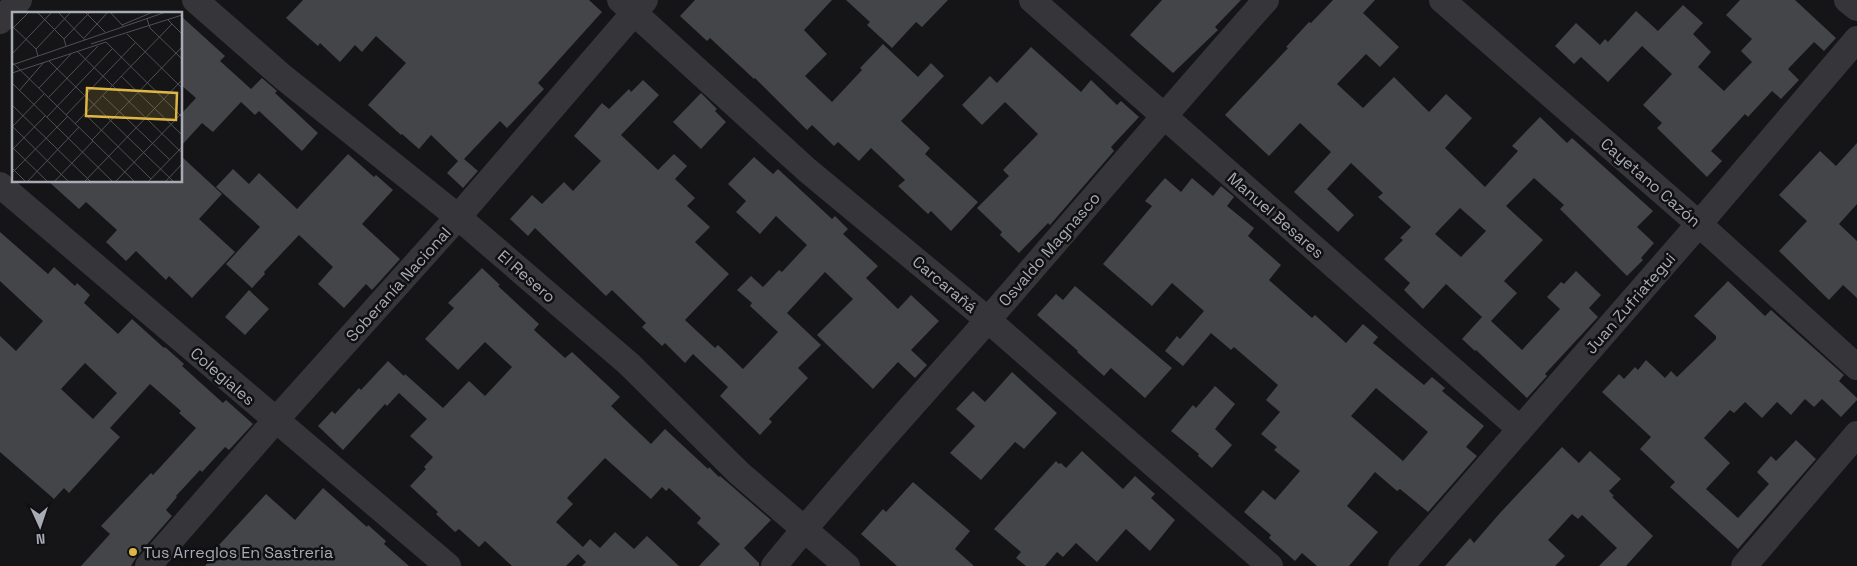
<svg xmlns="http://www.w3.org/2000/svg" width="1857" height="566" font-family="'Space Grotesk',sans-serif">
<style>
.building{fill:#444549;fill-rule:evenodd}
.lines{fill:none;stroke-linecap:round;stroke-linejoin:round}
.street{stroke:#36363a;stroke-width:26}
.poi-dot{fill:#ddb645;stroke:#100f11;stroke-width:2}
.labels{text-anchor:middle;stroke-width:5;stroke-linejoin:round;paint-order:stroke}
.street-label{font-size:16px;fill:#a8abb5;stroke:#100f11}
.poi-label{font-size:16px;fill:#a8abb5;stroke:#100f11;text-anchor:start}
.inset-road{fill:none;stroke:#505056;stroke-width:1}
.view{fill:#ddb645;fill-opacity:0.15;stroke:#ddb645;stroke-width:2.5}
.inset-edge{fill:none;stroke:#a8abb5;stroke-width:2.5}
</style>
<rect width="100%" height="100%" fill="#151416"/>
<path class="building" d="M 303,0 L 589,0 L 602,12 L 538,83 L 544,89 L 507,128 L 500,121 L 464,159 L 478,171 L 463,188 L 447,173 L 458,161 L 431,135 L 419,149 L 402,134 L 401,135 L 368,105 L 406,63 L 376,36 L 362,52 L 355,45 L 340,62 L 320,43 L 318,46 L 286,18 Z
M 695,0 L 832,0 L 804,30 L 827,54 L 805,76 L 832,102 L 862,70 L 860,68 L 883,44 L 918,77 L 931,63 L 944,76 L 901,121 L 930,148 L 925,154 L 978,202 L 951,231 L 931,211 L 928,214 L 898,186 L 905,180 L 871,148 L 859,161 L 838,142 L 834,146 L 812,125 L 807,130 L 755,78 L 754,79 L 710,38 L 707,41 L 680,16 Z
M 846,0 L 948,0 L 922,27 L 916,22 L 892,48 L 867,25 L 870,22 Z
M 1162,0 L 1241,0 L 1215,27 L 1218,30 L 1173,73 L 1130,35 Z
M 1333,0 L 1375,0 L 1363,13 L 1399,47 L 1380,67 L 1366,54 L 1337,84 L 1363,108 L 1394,77 L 1429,112 L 1446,94 L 1472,118 L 1445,148 L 1485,187 L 1518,151 L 1512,146 L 1540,117 L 1567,143 L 1572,138 L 1653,211 L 1637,227 L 1654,243 L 1641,258 L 1643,260 L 1627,276 L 1560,209 L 1564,205 L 1534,178 L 1506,206 L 1543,240 L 1504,281 L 1517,293 L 1491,321 L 1522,350 L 1560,309 L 1547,297 L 1561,282 L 1564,284 L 1576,271 L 1601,295 L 1589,308 L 1598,317 L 1545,374 L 1547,376 L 1527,398 L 1476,350 L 1475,351 L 1462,339 L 1482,317 L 1446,284 L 1423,309 L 1404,290 L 1410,283 L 1384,259 L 1403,240 L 1400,238 L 1411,227 L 1378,197 L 1383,193 L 1351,163 L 1327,189 L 1354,215 L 1338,232 L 1294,192 L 1331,152 L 1300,123 L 1269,156 L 1225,115 L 1288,48 L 1286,47 L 1309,22 L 1311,23 ZM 1460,208 L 1486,231 L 1461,257 L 1435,234 Z
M 1740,0 L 1795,0 L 1836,38 L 1824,51 L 1814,42 L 1788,69 L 1799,80 L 1781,99 L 1772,91 L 1748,117 L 1745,114 L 1711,151 L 1722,161 L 1707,177 L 1657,128 L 1662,123 L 1643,105 L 1672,74 L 1642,46 L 1608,82 L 1581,57 L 1574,64 L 1555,46 L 1576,23 L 1600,45 L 1605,39 L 1608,42 L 1636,11 L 1658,31 L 1683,5 L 1703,23 L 1693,34 L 1711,52 L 1698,67 L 1724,91 L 1752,62 L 1741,51 L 1752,39 L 1726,15 Z
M 181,16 L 225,56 L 220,61 L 251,89 L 262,78 L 277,91 L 275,93 L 318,133 L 302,151 L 259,111 L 255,115 L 241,102 L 213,132 L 202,123 L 181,146 L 181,114 L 196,98 L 181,85 Z
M 1031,47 L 1081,92 L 1091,80 L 1117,105 L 1121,101 L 1139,117 L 1111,147 L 1114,151 L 1050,225 L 1048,223 L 1019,253 L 1000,235 L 1002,232 L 977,208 L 1009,176 L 1003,170 L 1038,134 L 1005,102 L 982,125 L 962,105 L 990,76 L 997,83 Z
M 643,80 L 659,95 L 621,135 L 658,170 L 674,154 L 687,166 L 675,179 L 695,198 L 687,206 L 710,227 L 695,242 L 729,274 L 685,320 L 715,348 L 718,345 L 743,369 L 778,332 L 750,306 L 752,303 L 737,290 L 751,276 L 763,287 L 779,270 L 782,272 L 807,245 L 776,216 L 760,234 L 736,212 L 746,201 L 728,184 L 754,157 L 773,174 L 778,169 L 832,219 L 835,216 L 848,229 L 843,234 L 878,266 L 866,278 L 898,309 L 911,295 L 939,321 L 911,350 L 927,365 L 915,378 L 898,362 L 873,389 L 817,335 L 853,299 L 825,272 L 787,313 L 821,345 L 798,368 L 808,378 L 769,419 L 772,422 L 760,435 L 720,396 L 728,387 L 693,354 L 685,363 L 665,343 L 662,346 L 642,327 L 646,323 L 612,290 L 606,296 L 535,228 L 528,236 L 510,219 L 532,195 L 542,204 L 564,182 L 573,191 L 601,161 L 574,136 L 602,103 L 609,109 L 629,89 L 631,92 Z
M 701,93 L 717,109 L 715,111 L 726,122 L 701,149 L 673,122 Z
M 1857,143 L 1857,204 L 1839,224 L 1857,241 L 1857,298 L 1843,285 L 1829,300 L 1779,251 L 1807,221 L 1779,195 L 1820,151 L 1836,166 Z
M 348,154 L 374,177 L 376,175 L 393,190 L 362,224 L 400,259 L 372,290 L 366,284 L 344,308 L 318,284 L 333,267 L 299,235 L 264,272 L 265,274 L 252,288 L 226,264 L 260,227 L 216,187 L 233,169 L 249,184 L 259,173 L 297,209 Z
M 181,156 L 222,194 L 199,219 L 235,252 L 192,298 L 169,276 L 166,280 L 136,251 L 126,261 L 106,242 L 117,230 L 86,202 L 79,209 L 48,181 L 181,181 Z
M 1165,178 L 1181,192 L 1192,178 L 1213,196 L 1221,186 L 1234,197 L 1227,206 L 1254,228 L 1248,236 L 1281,265 L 1269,280 L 1312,318 L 1315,315 L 1346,343 L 1363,324 L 1378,337 L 1373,343 L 1424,385 L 1432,377 L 1445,388 L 1442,391 L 1484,426 L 1466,447 L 1477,456 L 1428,512 L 1400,489 L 1397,491 L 1375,472 L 1347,506 L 1378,532 L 1349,566 L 1317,566 L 1302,553 L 1295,561 L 1269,538 L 1271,535 L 1244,512 L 1263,490 L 1275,500 L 1300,471 L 1274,450 L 1277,447 L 1261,434 L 1280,412 L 1266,400 L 1278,385 L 1234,347 L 1231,350 L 1211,333 L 1183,366 L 1165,351 L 1177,336 L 1180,339 L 1204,311 L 1172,283 L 1152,306 L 1103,264 L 1152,206 L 1145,201 ZM 1376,388 L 1428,432 L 1403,461 L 1351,416 Z
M 0,232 L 48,274 L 54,267 L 75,286 L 77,283 L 90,295 L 84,303 L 118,334 L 132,319 L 164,348 L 165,347 L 184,364 L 182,366 L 223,403 L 226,400 L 253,424 L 229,450 L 225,447 L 202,472 L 200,470 L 176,496 L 177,497 L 166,510 L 172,516 L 137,556 L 131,566 L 81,566 L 110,534 L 101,526 L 151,473 L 153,475 L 196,428 L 179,413 L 181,411 L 150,384 L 110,428 L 120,437 L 69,493 L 64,488 L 54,499 L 0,452 L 0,336 L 16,351 L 43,321 L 0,281 ZM 85,363 L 117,393 L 93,419 L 61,389 Z
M 482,268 L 500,285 L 498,286 L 539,324 L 534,330 L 565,358 L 572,352 L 620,397 L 611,406 L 651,444 L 665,429 L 708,469 L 709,467 L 719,477 L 720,476 L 771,520 L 744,548 L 759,563 L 759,566 L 699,566 L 720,544 L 697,523 L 701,518 L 669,488 L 666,491 L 662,487 L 651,499 L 605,458 L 567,498 L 573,504 L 556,522 L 583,547 L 590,539 L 600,548 L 615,532 L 634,549 L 647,536 L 679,566 L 582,566 L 586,562 L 578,554 L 566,566 L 512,566 L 485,541 L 479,547 L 459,529 L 455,532 L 436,514 L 438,512 L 410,486 L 426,469 L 424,467 L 433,457 L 410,436 L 427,419 L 399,393 L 387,406 L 385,404 L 343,450 L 318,426 L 332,411 L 335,414 L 359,388 L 361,390 L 388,361 L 404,376 L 405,374 L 443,408 L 469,381 L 485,396 L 512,367 L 485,342 L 458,370 L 425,339 L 454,308 L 448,303 Z
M 1728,281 L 1765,316 L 1771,310 L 1844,375 L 1839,381 L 1857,398 L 1857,400 L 1841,417 L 1822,399 L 1814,407 L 1805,399 L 1791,415 L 1777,402 L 1762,418 L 1745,402 L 1734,413 L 1730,410 L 1704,438 L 1730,463 L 1706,489 L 1738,518 L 1769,484 L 1757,472 L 1771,456 L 1776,461 L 1796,440 L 1816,459 L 1738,549 L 1670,487 L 1675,482 L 1640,449 L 1651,437 L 1602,392 L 1619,374 L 1624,379 L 1635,367 L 1638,370 L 1646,360 L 1665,378 L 1671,371 L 1677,377 L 1716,339 L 1716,336 L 1694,316 Z
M 1075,286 L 1172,368 L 1145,398 L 1111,368 L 1104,376 L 1077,352 L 1078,351 L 1037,315 L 1056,294 L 1063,300 Z
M 249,290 L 269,309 L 245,335 L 225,317 Z
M 1012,372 L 1057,413 L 1024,449 L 1015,442 L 981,480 L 950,453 L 975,426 L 956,409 L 973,391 L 985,402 Z
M 1215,386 L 1235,404 L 1215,429 L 1232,445 L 1212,468 L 1198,456 L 1199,454 L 1171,431 L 1193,405 L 1196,408 Z
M 1562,447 L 1579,463 L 1590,451 L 1621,479 L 1609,491 L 1614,496 L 1612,497 L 1653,536 L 1626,566 L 1599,566 L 1617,548 L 1582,515 L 1578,519 L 1572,514 L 1548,540 L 1565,556 L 1555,566 L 1445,566 L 1470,538 L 1474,543 L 1500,513 Z
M 1082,451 L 1123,489 L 1135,476 L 1155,494 L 1151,498 L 1175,520 L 1150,551 L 1126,529 L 1097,562 L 1076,543 L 1063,557 L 1057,552 L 1045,566 L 1026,566 L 1016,558 L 1021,552 L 994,529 L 1056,461 L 1059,464 L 1061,463 L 1066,468 Z
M 913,482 L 970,531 L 955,549 L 974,566 L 897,566 L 861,534 L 883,509 L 886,512 Z
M 323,488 L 367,527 L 368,525 L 386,541 L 384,544 L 409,566 L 205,566 L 221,547 L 219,545 L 266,494 L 295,520 Z"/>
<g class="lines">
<path class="street" d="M 195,0 L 283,77 L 458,217 L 629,364 L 739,473 L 847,566
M 620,0 L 807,170 L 988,320 L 1270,566
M 1032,0 L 1520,429
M 1442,0 L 1699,224 L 1857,367
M 1847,0 L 1857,8
M 0,21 L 19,0
M 0,185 L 448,566
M 148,566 L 275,421 L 458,217 L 645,0
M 774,566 C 842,482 915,403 987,321 C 1080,214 1172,106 1266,0
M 1401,566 L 1699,224 L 1857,39
M 1744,566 L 1857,434"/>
</g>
<circle class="poi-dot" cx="133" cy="552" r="5"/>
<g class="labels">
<g class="street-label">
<text transform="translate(1651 182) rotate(41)" y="6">Cayetano Cazón</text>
<text transform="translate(1276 215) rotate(41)" y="6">Manuel Besares</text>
<text transform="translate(1049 249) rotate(-49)" y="6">Osvaldo Magnasco</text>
<text transform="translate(527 276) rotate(41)" y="6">El Resero</text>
<text transform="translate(398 284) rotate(-48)" y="6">Soberanía Nacional</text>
<text transform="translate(945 284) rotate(40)" y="6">Carcarañá</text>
<text transform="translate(1630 303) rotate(-49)" y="6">Juan Zufriategui</text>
<text transform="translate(223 376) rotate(41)" y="6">Colegiales</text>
</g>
<g class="poi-label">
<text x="143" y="558">Tus Arreglos En Sastreria</text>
</g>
</g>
<g transform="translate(12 12)">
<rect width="170" height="170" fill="#151416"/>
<path class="inset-road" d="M 25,0 L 52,27 L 54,34M 46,0 L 73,28M 73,0 L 93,20M 98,0 L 111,14M 135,7 L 138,16 L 170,47M 156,8 L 170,22M 110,13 L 141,0M 0,14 L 24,37 L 26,44M 0,17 L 17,0M 115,22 L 170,76M 72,26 L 96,0M 52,27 L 78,0M 94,30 L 170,105M 79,32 L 170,3M 24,37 L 59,0M 65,39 L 170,141M 0,42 L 40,0M 37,49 L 162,170M 0,50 L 123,170M 0,53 L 154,0M 0,61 L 94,30M 109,64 L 170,123M 0,71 L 101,170M 27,76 L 59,42M 7,79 L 32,50M 91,84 L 158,148M 36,86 L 86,34M 0,93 L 79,170M 73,102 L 139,167M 54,103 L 123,31M 35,105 L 100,37M 63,112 L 160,12M 0,114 L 57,170M 0,115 L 32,82M 80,128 L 170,35M 0,135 L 36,170M 0,138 L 33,104M 0,156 L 14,170M 0,161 L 56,104M 15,170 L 67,115M 42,170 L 81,129M 72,170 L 170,68M 103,170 L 170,101M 136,170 L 170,135M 153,170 L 170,152"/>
<path class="view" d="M 75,76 L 165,81 L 164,108 L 74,104 Z"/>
<rect width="170" height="170" class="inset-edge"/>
</g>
<g transform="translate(40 526) rotate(177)" stroke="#100f11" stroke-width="4" paint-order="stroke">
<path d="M0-4L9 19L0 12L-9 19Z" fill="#a8abb5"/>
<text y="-8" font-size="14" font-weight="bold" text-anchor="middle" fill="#a8abb5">N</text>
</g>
</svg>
